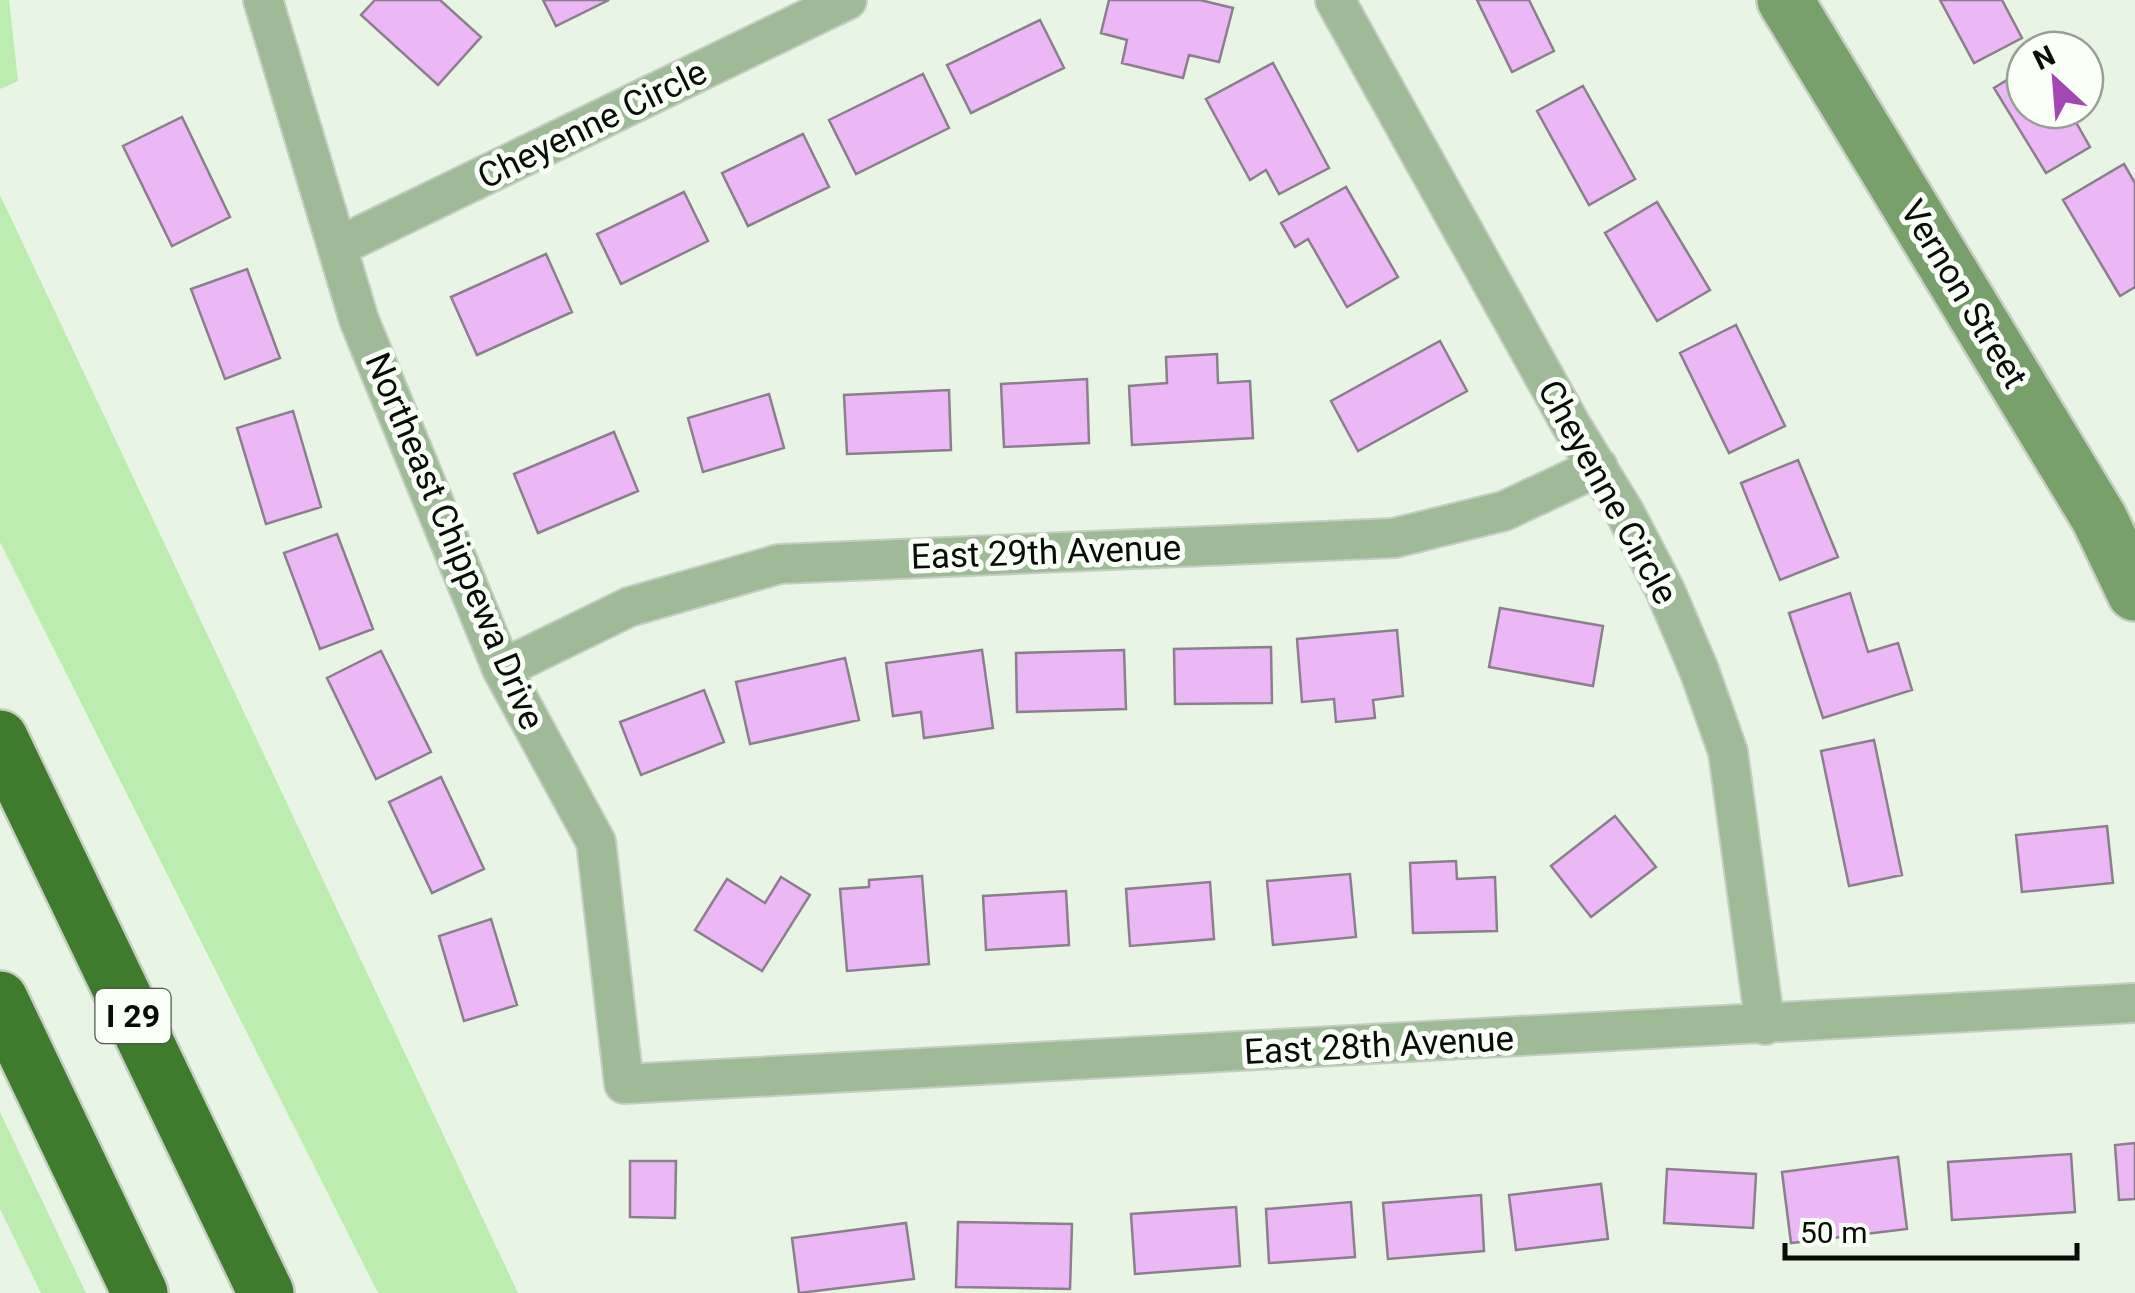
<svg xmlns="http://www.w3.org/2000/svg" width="2135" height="1293" font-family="Roboto,sans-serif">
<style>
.green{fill:#bcecaf}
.building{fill:#ecb7f5;stroke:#8b7f8d;stroke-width:2.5}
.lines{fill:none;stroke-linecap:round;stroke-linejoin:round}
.street-casing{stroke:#c4cfc1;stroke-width:42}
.secondary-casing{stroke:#c4cfc1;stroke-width:60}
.highway-casing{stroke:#c4cfc1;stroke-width:60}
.street{stroke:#9fba97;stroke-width:38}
.secondary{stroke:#77a06b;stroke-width:55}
.highway{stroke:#3f7b2c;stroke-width:55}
.labels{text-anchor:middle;stroke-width:10;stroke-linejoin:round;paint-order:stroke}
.shield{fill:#fafff8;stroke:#515650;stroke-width:2.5}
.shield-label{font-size:32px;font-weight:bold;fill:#090d08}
.street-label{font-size:35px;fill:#090d08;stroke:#fafff8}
</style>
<rect width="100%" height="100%" fill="#e8f4e4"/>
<path class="green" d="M 0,0 L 9,0 L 18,81 L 0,89 Z
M 0,195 L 518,1293 L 378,1293 L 0,542 Z
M 0,1112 L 86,1293 L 41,1293 L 0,1209 Z"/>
<path class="building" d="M 375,0 L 440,0 L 481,37 L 438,85 L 361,15 Z
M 543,0 L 609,0 L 556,26 Z
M 1109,0 L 1200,0 L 1233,8 L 1219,62 L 1189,55 L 1183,78 L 1122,63 L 1127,40 L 1101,33 Z
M 1477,0 L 1529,0 L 1554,51 L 1512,72 Z
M 1940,0 L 2002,0 L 2022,38 L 1974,63 Z
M 1040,20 L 1064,68 L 971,113 L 947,65 Z
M 1273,63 L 1329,168 L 1279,194 L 1266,170 L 1250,180 L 1206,99 Z
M 2025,69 L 2025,110 L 2069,110 L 2090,147 L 2046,173 L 1994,88 Z
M 923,74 L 949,128 L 856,174 L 829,120 Z
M 1583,86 L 1635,179 L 1589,205 L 1537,111 Z
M 182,117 L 230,217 L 172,246 L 123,146 Z
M 803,134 L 829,187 L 748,226 L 722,173 Z
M 2124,164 L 2135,183 L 2135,287 L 2120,296 L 2063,200 Z
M 1346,187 L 1398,277 L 1347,307 L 1308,239 L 1295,247 L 1281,223 Z
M 684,192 L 708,241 L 621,284 L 597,234 Z
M 1657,202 L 1710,290 L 1657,321 L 1605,233 Z
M 546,254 L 572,312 L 477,355 L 451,297 Z
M 247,269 L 280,358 L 225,379 L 191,289 Z
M 1736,325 L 1785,426 L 1729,453 L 1680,353 Z
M 1440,341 L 1467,391 L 1358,451 L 1331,401 Z
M 1217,354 L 1218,383 L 1250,381 L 1253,438 L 1132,445 L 1129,386 L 1167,383 L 1166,357 Z
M 1087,379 L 1089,443 L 1004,447 L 1001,384 Z
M 949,390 L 951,450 L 847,454 L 844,395 Z
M 769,394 L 784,448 L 703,472 L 688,418 Z
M 293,411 L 321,507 L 266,524 L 237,428 Z
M 614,432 L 638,491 L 538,533 L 514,474 Z
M 1798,460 L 1838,557 L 1780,580 L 1741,483 Z
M 337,534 L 373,629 L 320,649 L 284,553 Z
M 1850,593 L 1868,652 L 1898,643 L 1912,690 L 1823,718 L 1789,613 Z
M 1500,608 L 1603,626 L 1593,686 L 1489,667 Z
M 1397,630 L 1403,696 L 1373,700 L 1375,718 L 1336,722 L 1334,699 L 1302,702 L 1297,639 Z
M 1271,647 L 1272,703 L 1175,704 L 1174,649 Z
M 982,650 L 993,728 L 924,738 L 921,712 L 893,716 L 886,663 Z
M 1124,650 L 1126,709 L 1017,712 L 1016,653 Z
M 381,651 L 431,752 L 376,779 L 327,678 Z
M 845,658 L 859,720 L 750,744 L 736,682 Z
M 704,690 L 724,742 L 641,775 L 620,722 Z
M 1874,740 L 1902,875 L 1849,886 L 1821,751 Z
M 441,777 L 484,869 L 432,893 L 389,802 Z
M 1615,816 L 1656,867 L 1591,917 L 1551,866 Z
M 2107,826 L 2113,883 L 2022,892 L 2016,835 Z
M 1456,861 L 1457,879 L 1495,877 L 1497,931 L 1413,933 L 1410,863 Z
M 1350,874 L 1356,937 L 1273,945 L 1267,881 Z
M 922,876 L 929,964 L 847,971 L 840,889 L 869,887 L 869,880 Z
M 781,877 L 810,895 L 762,971 L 695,930 L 727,879 L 765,903 Z
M 1210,882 L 1214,939 L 1130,946 L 1126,889 Z
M 1066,891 L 1069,945 L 986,950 L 983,896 Z
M 491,919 L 517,1005 L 464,1021 L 439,936 Z
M 2135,1143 L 2135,1199 L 2119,1200 L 2115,1145 Z
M 2071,1154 L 2075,1212 L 1952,1220 L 1948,1162 Z
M 1898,1157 L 1907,1229 L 1791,1243 L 1782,1172 Z
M 630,1161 L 676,1161 L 675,1218 L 630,1217 Z
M 1667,1169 L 1756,1174 L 1753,1228 L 1664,1223 Z
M 1601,1184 L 1608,1239 L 1516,1250 L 1509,1195 Z
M 1481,1195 L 1484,1251 L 1388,1259 L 1383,1203 Z
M 1351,1202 L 1355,1257 L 1269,1263 L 1266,1209 Z
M 1236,1207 L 1240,1266 L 1135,1274 L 1131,1214 Z
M 958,1222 L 1072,1224 L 1070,1289 L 956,1287 Z
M 906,1223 L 914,1279 L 799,1293 L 792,1238 Z"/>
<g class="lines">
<defs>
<path id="street" d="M 263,0 L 359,320 L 502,669 L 596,842 L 624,1084 L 2135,1003
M 1335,0 L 1571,425 L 1625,513 L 1665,590 L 1699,670 L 1728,752 L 1765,1025
M 337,247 L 847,0
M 502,669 L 629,607 L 779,564 L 1394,538 L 1504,511 L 1598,467"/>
<path id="secondary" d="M 1785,0 L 2099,518 L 2135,593"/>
<path id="highway" d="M 0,738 L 266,1293
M 0,999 L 140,1293"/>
</defs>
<use href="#street" class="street-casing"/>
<use href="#secondary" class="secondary-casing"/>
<use href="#highway" class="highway-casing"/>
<use href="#street" class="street"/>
<use href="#secondary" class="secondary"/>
<use href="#highway" class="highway"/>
</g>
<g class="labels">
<rect class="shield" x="95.5" y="989" width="75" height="54" rx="8"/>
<g class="shield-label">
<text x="133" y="1027">I 29</text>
</g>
<g class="street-label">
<text transform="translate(592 124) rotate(-26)" y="12">Cheyenne Circle</text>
<text transform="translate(1964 294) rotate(59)" y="12">Vernon Street</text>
<text transform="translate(1608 492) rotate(61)" y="12">Cheyenne Circle</text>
<text transform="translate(455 541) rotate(67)" y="12">Northeast Chippewa Drive</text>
<text transform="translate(1046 552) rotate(-2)" y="12">East 29th Avenue</text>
<text transform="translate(1379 1045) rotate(-3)" y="12">East 28th Avenue</text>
</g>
</g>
<g transform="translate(2055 80) rotate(334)"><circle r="48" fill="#fafff8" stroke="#9a9e98" stroke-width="2.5"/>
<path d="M0-8L18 38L0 25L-18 38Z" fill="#a348b3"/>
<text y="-15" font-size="28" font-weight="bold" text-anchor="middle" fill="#090d08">N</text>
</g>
<path d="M1785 1243v15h292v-15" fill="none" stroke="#090d08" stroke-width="5"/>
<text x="1800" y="1243" font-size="30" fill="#090d08" stroke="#fafff8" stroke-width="8" paint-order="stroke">50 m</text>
</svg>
